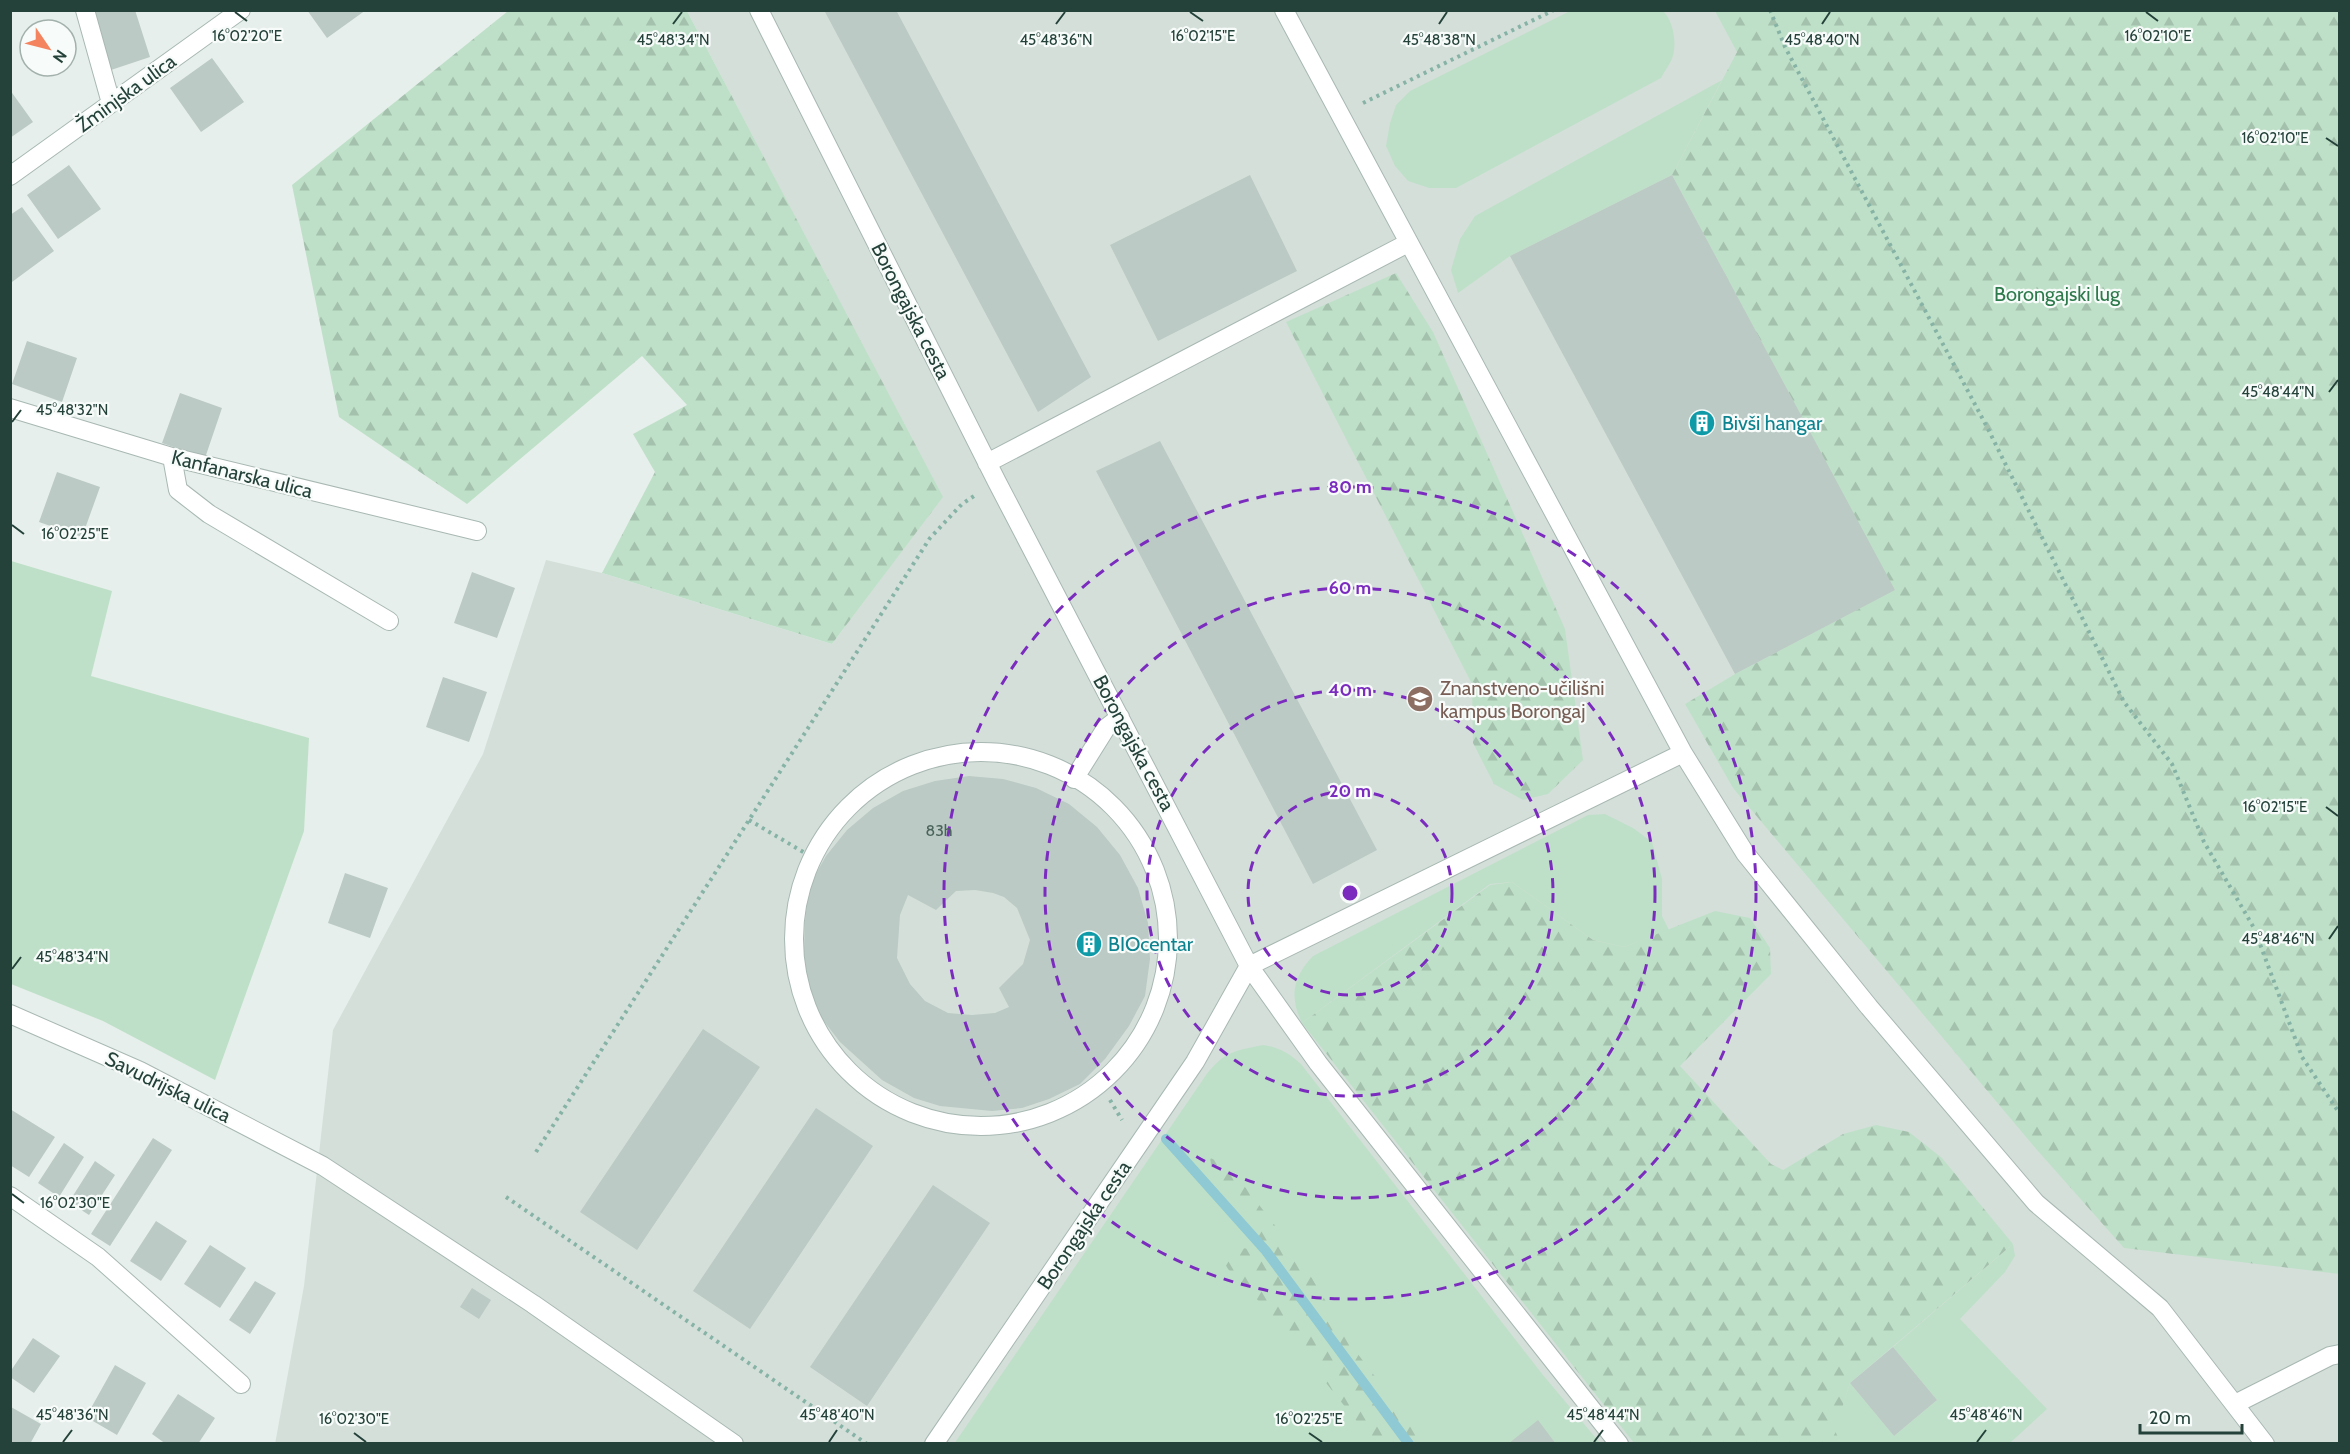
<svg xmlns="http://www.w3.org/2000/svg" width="2350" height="1454" font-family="Cabin,sans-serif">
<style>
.built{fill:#d4dfda}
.green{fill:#bfe0c8}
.forest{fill:url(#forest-firs)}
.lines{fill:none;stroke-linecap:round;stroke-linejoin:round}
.stream{stroke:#8ec9d4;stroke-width:10}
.building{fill:#bbcac4;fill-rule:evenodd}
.minor-casing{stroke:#a8b8b2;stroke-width:20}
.path{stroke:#86b3a5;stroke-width:4;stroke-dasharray:3 4.5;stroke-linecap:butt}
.minor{stroke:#fff;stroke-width:18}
.ticks{fill:none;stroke:#24423a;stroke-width:2}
.ring{fill:none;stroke:#7b2cbf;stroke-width:3;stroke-dasharray:10 8}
.labels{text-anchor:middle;stroke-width:4.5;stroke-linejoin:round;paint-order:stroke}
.number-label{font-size:16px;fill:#4a645c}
.street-label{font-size:20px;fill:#24423a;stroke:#f7fbf9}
.park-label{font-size:20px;fill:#2d7a4b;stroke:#f7fbf9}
.culture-label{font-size:20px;fill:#0d838f;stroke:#f7fbf9;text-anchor:start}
.education-label{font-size:20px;fill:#785e54;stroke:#f7fbf9;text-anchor:start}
.ticks-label{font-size:15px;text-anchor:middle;fill:#24423a;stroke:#f7fbf9;stroke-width:4.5;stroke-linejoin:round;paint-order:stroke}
.centre{fill:#7b2cbf;stroke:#f7fbf9;stroke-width:3}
.ring-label{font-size:18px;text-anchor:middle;font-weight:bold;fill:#7b2cbf;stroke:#f7fbf9;stroke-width:4.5;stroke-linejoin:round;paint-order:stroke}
</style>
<defs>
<pattern id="forest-firs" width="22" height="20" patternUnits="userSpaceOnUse" patternTransform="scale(1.5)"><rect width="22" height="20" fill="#bfe0c8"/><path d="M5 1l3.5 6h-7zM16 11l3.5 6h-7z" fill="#a4c1ad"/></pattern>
</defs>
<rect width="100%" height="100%" fill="#e6efeb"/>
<path class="built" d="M 687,11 L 2339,11 L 2339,1443 L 275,1444 L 304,1286 L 333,1030 L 483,754 L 546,560 L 602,573 L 832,644 L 942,497 Z"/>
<path class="green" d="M 1572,10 L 1663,11 C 1674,21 1678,47 1671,61 C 1668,67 1664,72 1661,78 L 1456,188 L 1429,188 L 1408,181 L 1395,166 L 1386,146 L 1390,123 L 1396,105 L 1410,91 Z
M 1722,80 L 1672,175 L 1510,256 L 1458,293 L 1451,270 L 1460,239 L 1475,216 Z
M 11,561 L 112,591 L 91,676 L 309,738 L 304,831 L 215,1080 L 103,1021 L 11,984 Z
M 1605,814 L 1633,828 L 1652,842 L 1662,879 L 1662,916 L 1669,930 L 1624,947 L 1593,940 L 1512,882 L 1490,884 L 1302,1023 C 1289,996 1293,977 1313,956 L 1588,815 Z
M 1263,1045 C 1279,1047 1289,1053 1301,1064 L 1543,1375 L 1600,1443 L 954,1444 L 1206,1075 C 1225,1051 1234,1051 1263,1045 Z
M 2013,1244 L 2015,1256 L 2005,1272 L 1960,1319 L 2047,1409 L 2010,1443 L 1841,1443 L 1834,1431 L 1850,1383 L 1894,1436 L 1937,1400 L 1893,1347 Z"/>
<path class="forest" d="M 508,11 L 687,11 L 943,497 L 832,644 L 602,573 L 655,472 L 633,434 L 687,405 L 642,356 L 467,504 L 339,417 L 292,185 Z
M 1715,11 L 2339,11 L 2339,1274 L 2124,1248 L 2037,1150 L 1733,788 L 1685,704 L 1735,674 L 1894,590 L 1672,175 L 1737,52 Z
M 1396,273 L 1433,332 L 1565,629 L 1583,760 L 1548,794 L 1523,800 L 1494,784 L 1473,743 L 1472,684 L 1286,322 Z
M 1512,882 L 1593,940 L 1624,947 L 1715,911 L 1750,918 L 1770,948 L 1771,974 L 1680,1066 L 1771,1164 L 1783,1170 L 1843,1134 L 1876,1125 L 1909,1132 L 1942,1158 L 2013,1244 L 1850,1383 L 1835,1431 L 1841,1443 L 1634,1443 L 1302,1023 L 1490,885 Z
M 1210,1158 L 1228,1165 L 1298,1255 L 1357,1353 L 1426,1443 L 1374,1443 L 1271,1314 L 1228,1269 L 1221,1257 L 1228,1247 L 1252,1249 L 1251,1220 L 1212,1169 Z"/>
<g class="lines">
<path class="stream" d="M 1166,1139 L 1266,1251 L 1409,1444"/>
</g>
<path class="building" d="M 89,10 L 135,10 L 150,57 L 108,71 Z
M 307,10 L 366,10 L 327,38 Z
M 824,10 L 896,10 L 1091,377 L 1038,412 Z
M 212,58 L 244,102 L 201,132 L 170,88 Z
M 10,90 L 33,122 L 10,138 Z
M 69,165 L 101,209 L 58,239 L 27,195 Z
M 1250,175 L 1297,271 L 1158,341 L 1110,245 Z
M 1672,175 L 1895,590 L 1735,674 L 1510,256 Z
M 22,207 L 54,251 L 12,282 L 10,215 Z
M 27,341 L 77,358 L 62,402 L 12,384 Z
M 180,393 L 222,408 L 205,458 L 162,443 Z
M 1160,441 L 1377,850 L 1313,884 L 1096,471 Z
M 57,472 L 100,487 L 82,537 L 39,522 Z
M 472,572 L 515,588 L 497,638 L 454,623 Z
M 443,677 L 487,692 L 469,742 L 426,727 Z
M 969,776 L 1003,779 L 1036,788 L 1069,804 L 1097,827 L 1120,855 L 1138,888 L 1148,923 L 1150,959 L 1145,996 L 1129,1026 L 1105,1059 L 1080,1084 L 1049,1099 L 1022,1108 L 992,1111 L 940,1106 L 914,1098 L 882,1080 L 840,1042 L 820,1016 L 808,986 L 804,952 L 805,921 L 809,886 L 826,856 L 847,830 L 873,808 L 903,791 L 935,781 ZM 975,890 L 993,893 L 1004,897 L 1017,908 L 1030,940 L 1023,964 L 999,988 L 1009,1007 L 995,1013 L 972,1015 L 948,1013 L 925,1001 L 910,984 L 897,958 L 900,915 L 908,895 L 936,910 L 956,891 Z
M 345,873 L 388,888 L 370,938 L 328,923 Z
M 703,1029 L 760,1067 L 637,1250 L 580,1212 Z
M 816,1108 L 873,1146 L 750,1329 L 693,1291 Z
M 10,1109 L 55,1137 L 29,1177 L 10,1165 Z
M 153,1138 L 172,1150 L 110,1246 L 91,1234 Z
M 64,1143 L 84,1157 L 59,1197 L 38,1183 Z
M 95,1161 L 115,1175 L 89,1215 L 69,1202 Z
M 933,1185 L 990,1223 L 867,1406 L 810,1367 Z
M 156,1221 L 187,1241 L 161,1281 L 130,1261 Z
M 210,1245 L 246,1268 L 220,1308 L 184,1284 Z
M 255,1281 L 276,1293 L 250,1334 L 229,1320 Z
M 472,1288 L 491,1300 L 479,1319 L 460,1307 Z
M 33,1338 L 60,1356 L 34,1393 L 10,1377 L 10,1372 Z
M 1893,1347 L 1937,1400 L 1894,1436 L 1850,1383 Z
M 115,1365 L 146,1383 L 117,1435 L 86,1417 Z
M 178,1394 L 215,1418 L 198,1444 L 166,1444 L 152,1434 Z
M 11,1407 L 41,1424 L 30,1444 L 10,1444 Z
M 1538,1420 L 1556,1444 L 1508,1444 Z"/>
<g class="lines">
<defs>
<path id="minor" d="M 85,10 L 111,103
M 759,10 L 997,482 L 1249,966 L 1318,1063 L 1619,1444
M 1284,10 L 1683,753
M 10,176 L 241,10
M 10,408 L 172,457 L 477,531
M 172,457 L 178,490 L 209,514 L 389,621
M 987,463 L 1408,243
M794 939a187 187 0 1 1 374 0a187 187 0 1 1-374 0Z
M 1074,779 L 1106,728 L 1120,717
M 1249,966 L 1683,753 L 1745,853 L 1869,1007 L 2036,1203 L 2160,1308 L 2265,1444
M 10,1014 L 140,1071 L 323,1166 L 533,1304 L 734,1444
M 10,1196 L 98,1257 L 241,1384
M 2235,1404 L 2330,1356 L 2340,1354
M 934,1444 L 1195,1062 L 1249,966"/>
</defs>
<use href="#minor" class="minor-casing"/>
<path class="path" d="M 1770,10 L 1785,47 L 1987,427 L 2124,702 L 2172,764 L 2204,842 L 2254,928 L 2302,1057 L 2340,1114
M 1363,103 L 1554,10
M 749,820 L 810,856
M 1110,1100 L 1122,1120
M 536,1152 L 930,538 L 962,504 L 974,496
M 506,1197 L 867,1444"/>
<use href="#minor" class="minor"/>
</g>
<path class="ticks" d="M 235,12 L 247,21M 1190,12 L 1203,21M 2146,12 L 2158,21M 673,24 L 682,12M 1056,24 L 1065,12M 1439,24 L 1447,12M 1822,24 L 1830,12M 2326,138 L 2338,146M 2329,392 L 2338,380M 12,422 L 21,410M 12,525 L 24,534M 2326,807 L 2338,816M 2329,939 L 2338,926M 12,969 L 21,957M 12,1194 L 24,1203M 354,1433 L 366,1442M 1309,1433 L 1322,1442M 63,1442 L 72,1430M 829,1442 L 837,1430M 1594,1442 L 1603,1430M 1977,1442 L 1986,1430"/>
<g class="ring">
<circle cx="1350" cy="893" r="102"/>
<circle cx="1350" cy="893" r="203"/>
<circle cx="1350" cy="893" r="305"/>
<circle cx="1350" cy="893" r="406"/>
</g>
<defs>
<symbol id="building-disc" viewBox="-11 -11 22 22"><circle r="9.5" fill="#0f9aa8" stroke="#f7fbf9"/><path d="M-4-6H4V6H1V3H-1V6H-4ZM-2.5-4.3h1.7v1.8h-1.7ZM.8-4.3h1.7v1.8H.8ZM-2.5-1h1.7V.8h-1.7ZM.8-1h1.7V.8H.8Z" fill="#fff"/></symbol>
<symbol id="university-disc" viewBox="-11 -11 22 22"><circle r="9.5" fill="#8d6e63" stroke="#f7fbf9"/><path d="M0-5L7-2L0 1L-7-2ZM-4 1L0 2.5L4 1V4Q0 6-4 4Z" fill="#fff"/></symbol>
</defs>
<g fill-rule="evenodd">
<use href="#building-disc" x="1687" y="408" width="30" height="30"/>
<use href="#university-disc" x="1405" y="684" width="30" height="30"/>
<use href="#building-disc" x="1074" y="929" width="30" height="30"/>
</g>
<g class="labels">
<g class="number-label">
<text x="939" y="836">83h</text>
</g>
<g class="street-label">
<text transform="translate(126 93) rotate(-36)" y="7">Žminjska ulica</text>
<text transform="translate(911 311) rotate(63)" y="7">Borongajska cesta</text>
<text transform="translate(242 474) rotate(14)" y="7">Kanfanarska ulica</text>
<text transform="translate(1134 743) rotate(62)" y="7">Borongajska cesta</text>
<text transform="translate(168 1087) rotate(26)" y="7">Savudrijska ulica</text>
<text transform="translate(1084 1225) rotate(-56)" y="7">Borongajska cesta</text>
</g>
<g class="park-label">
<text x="2057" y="301">Borongajski lug</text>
</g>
<g class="culture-label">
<text x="1722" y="430">Bivši hangar</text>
<text x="1108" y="951">BIOcentar</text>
</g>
<g class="education-label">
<text x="1440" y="695">Znanstveno-učilišni<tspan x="1440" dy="23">kampus Borongaj</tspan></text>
</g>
</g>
<g class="ticks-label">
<text x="247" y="41">16°02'20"E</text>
<text x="1203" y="41">16°02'15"E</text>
<text x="2158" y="41">16°02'10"E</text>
<text x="673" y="45">45°48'34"N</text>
<text x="1056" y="45">45°48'36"N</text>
<text x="1439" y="45">45°48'38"N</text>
<text x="1822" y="45">45°48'40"N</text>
<text x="2275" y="143">16°02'10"E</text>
<text x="2278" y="397">45°48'44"N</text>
<text x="72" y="415">45°48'32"N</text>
<text x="75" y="539">16°02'25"E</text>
<text x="2275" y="812">16°02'15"E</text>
<text x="2278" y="944">45°48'46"N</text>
<text x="72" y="962">45°48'34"N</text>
<text x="75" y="1208">16°02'30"E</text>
<text x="72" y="1420">45°48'36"N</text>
<text x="837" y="1420">45°48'40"N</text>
<text x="1603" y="1420">45°48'44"N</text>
<text x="1986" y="1420">45°48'46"N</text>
<text x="354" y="1424">16°02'30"E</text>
<text x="1309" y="1424">16°02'25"E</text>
</g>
<circle cx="1350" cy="893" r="9" class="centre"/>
<g class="ring-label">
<text x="1350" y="493">80 m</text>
<text x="1350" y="594">60 m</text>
<text x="1350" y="696">40 m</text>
<text x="1350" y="797">20 m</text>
</g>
<rect width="2350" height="1454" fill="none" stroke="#24423a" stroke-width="24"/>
<g transform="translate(48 48) rotate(125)"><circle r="28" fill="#f7fbf9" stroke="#a3b1ad" stroke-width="1.5"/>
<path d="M0-4.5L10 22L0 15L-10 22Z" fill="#f4845f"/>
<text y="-9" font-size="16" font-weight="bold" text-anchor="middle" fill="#24423a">N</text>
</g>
<path d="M2140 1424v9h102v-9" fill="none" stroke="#24423a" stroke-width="3"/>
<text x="2149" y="1424" font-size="18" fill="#24423a" stroke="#f7fbf9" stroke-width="4.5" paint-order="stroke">20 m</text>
</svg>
